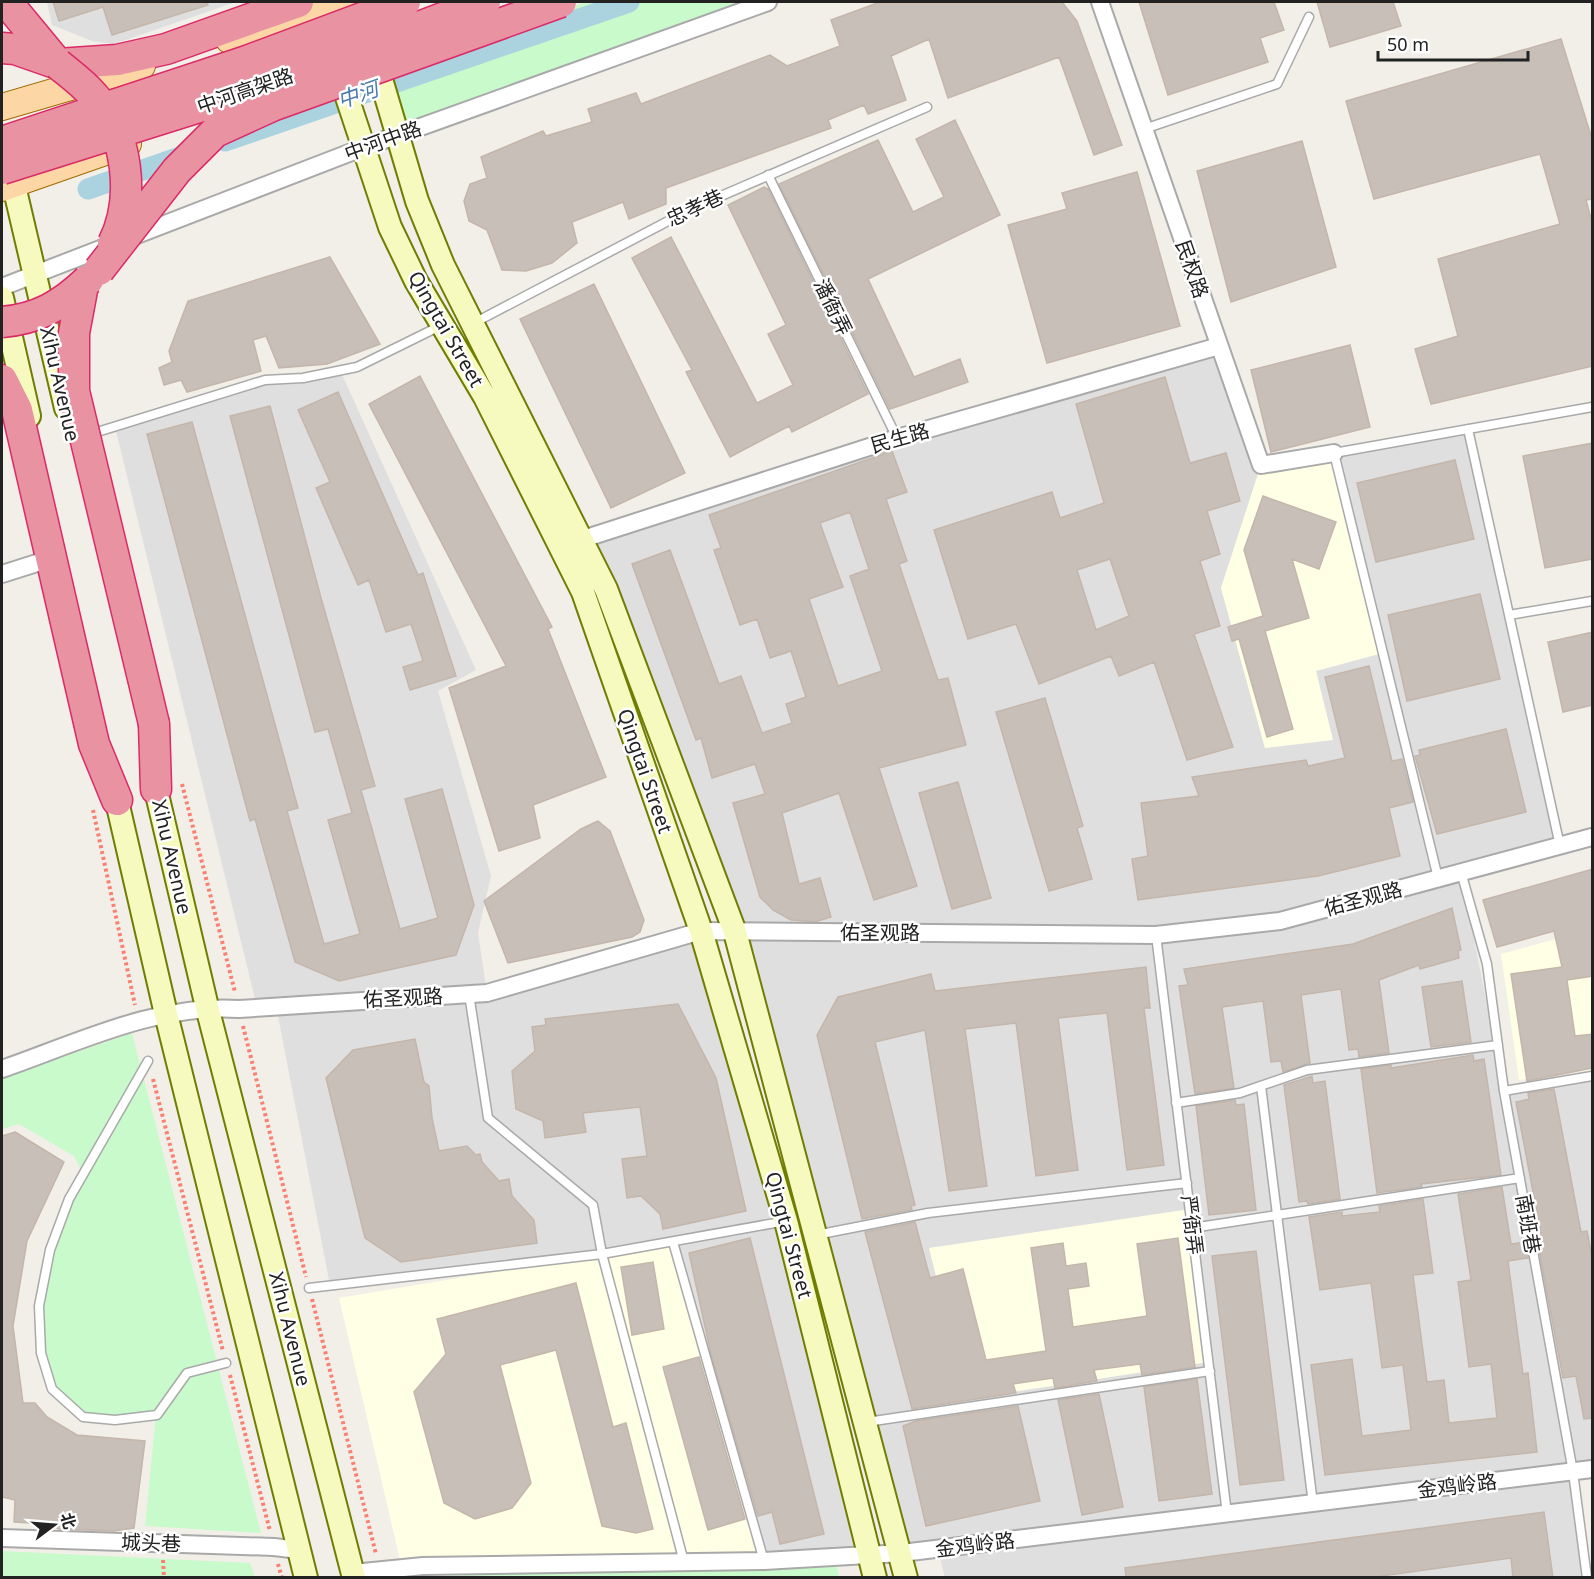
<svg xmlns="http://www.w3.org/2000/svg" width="1594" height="1579" font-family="'Noto Sans','Noto Sans SC',sans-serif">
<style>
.residential{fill:#e0dfdf}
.education{fill:#ffffe5}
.park{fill:#c8facc}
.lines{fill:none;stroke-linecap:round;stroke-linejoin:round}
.canal{stroke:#aad3df;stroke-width:21}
.building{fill:#c7bfb8;stroke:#c4b6ab;stroke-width:1.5;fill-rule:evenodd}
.lane-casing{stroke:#a9a9a9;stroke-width:11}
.street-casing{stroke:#a9a9a9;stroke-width:20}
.secondary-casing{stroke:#707d05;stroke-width:26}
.primary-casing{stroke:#a06b00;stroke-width:28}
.highway-casing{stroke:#dc2a67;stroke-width:33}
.path{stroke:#fa8072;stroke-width:4;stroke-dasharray:3 3;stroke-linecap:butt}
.lane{stroke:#fff;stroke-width:8}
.street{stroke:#fff;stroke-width:16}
.secondary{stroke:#f7fabf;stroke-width:22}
.primary{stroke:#fcd6a4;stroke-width:26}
.highway{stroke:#e892a2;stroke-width:30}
.highway-bridge-casing{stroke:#dc2a67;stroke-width:33;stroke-linecap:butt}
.highway-bridge{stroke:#e892a2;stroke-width:30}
.labels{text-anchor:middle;stroke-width:5;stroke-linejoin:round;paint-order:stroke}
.street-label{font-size:20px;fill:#222;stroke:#fff}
.water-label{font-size:21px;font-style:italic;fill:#4a7aab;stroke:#fff}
</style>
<rect width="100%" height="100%" fill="#f2efe9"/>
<path class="residential" d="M 47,2 L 236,2 L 114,44 L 92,41 L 52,25 Z
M 1219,346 L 1261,465 L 1221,588 L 1265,748 L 1315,671 L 1334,453 L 1468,429 L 1560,846 L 1461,873 L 1504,1091 L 1592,1074 L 1592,1469 L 1574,1472 L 1587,1577 L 945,1578 L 938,1549 L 902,1553 L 735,932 L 583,539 Z
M 340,370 L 476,670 L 438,691 L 491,876 L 478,933 L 487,993 L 701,931 L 872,1554 L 764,1561 L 673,1242 L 330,1285 L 276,1006 L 257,1007 L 115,427 L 265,380 Z"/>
<path class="education" d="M 1334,453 L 1383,653 L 1316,671 L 1333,740 L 1265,748 L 1221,588 L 1261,465 Z
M 1592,929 L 1592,1070 L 1519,1080 L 1501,954 Z
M 1190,1209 L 1209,1362 L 966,1399 L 929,1248 Z
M 673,1242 L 746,1519 L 768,1573 L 837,1566 L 839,1577 L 404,1577 L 339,1298 Z"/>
<path class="park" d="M 587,2 L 771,2 L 396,136 L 381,67 Z
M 132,1033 L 261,1533 L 145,1526 L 156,1415 L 89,1418 L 52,1389 L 41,1353 L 39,1306 L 50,1250 L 83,1174 L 74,1156 L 19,1124 L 2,1129 L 2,1078 Z
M 2,1551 L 250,1563 L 255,1577 L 2,1577 Z
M 764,1561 L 837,1566 L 839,1577 L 406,1578 Z"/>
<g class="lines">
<path class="canal" d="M 225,141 L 629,2
M 88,189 L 189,154"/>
</g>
<path class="building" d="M 53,2 L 207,2 L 208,5 L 112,35 L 103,7 L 59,21 Z
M 880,2 L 1062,2 L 1077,21 L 1122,145 L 1094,155 L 1059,57 L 948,98 L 929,39 L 891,56 L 906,100 L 868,114 L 864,105 L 828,120 L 831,128 L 666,188 L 666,204 L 629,219 L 623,202 L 572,222 L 577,243 L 552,263 L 526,271 L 502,270 L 487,230 L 469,221 L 464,201 L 470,184 L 487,178 L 481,157 L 543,131 L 546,136 L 592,122 L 588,109 L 636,93 L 641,104 L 770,55 L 787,66 L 840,46 L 831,20 Z
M 1139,2 L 1274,2 L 1284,30 L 1260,38 L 1268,62 L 1168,95 Z
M 1317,2 L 1393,2 L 1401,26 L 1330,47 Z
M 1561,39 L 1593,142 L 1593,199 L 1586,200 L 1593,226 L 1593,366 L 1431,404 L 1415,349 L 1458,336 L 1438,259 L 1560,224 L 1540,154 L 1374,199 L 1346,101 Z
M 955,120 L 1000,215 L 868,279 L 914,377 L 960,359 L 968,382 L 890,409 L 779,184 L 878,140 L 913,212 L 944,197 L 916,139 Z
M 1302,141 L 1336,267 L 1231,302 L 1197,171 Z
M 1137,172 L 1180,326 L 1047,363 L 1008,225 L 1067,209 L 1062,193 Z
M 764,187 L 768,189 L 868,394 L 792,432 L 789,426 L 730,457 L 686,372 L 692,370 L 632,258 L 671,237 L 757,403 L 793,385 L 768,334 L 786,325 L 728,205 Z
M 330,257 L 380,344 L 327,364 L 279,368 L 266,336 L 253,340 L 261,371 L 187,392 L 181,380 L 164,385 L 159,368 L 172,362 L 169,351 L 188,301 Z
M 594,284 L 685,473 L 611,508 L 520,319 Z
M 1350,345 L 1370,427 L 1271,452 L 1251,370 Z
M 420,376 L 552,627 L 548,629 L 606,777 L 533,805 L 540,838 L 499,851 L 449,688 L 506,666 L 369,404 Z
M 1165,377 L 1190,463 L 1226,453 L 1240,501 L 1207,511 L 1220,554 L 1200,561 L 1220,626 L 1194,634 L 1233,747 L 1187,760 L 1154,662 L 1119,676 L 1111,656 L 1039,684 L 1016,624 L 968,639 L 934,530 L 1052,492 L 1060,518 L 1104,503 L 1076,404 ZM 1110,559 L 1129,616 L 1096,630 L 1077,570 Z
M 338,392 L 418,575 L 423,573 L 456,676 L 410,690 L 403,667 L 423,661 L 411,624 L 386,632 L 369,580 L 358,585 L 316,488 L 330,482 L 298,410 Z
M 270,406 L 321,598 L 375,786 L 361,790 L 400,929 L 438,918 L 405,799 L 442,789 L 474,905 L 456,955 L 339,981 L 295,962 L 255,819 L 250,821 L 147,434 L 192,422 L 298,808 L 287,811 L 324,944 L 360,934 L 328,820 L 352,813 L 328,729 L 315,732 L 230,416 Z
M 1593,443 L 1593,559 L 1545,568 L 1523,456 Z
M 892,451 L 907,492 L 886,499 L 907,561 L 899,564 L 938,680 L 948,678 L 966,745 L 879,768 L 917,886 L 874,900 L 839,793 L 782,813 L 799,884 L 820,878 L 831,917 L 815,922 L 791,920 L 773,910 L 760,897 L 733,803 L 765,794 L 755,764 L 712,778 L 701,738 L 696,740 L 632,564 L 670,550 L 719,684 L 741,676 L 762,733 L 792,723 L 786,704 L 806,697 L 791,651 L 770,658 L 757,619 L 740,625 L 714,550 L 721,548 L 709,515 ZM 850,512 L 869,569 L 850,576 L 882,671 L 838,686 L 809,599 L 843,587 L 820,523 Z
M 1455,460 L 1474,539 L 1376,562 L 1357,483 Z
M 1263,496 L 1336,522 L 1319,569 L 1292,559 L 1309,618 L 1265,631 L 1293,729 L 1267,737 L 1239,639 L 1232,641 L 1228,627 L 1263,616 L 1244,550 Z
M 1480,594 L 1500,679 L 1407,701 L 1388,615 Z
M 1593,632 L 1593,705 L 1563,712 L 1548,642 Z
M 1369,666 L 1392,761 L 1402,759 L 1413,802 L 1389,808 L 1400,856 L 1318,876 L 1138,900 L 1132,859 L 1148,856 L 1141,803 L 1199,796 L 1192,777 L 1306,760 L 1308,766 L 1345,758 L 1325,677 Z
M 1045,698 L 1083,826 L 1077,828 L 1092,879 L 1049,891 L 996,712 Z
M 1506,729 L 1526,812 L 1437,834 L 1415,756 L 1420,755 L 1419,750 Z
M 958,782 L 991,898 L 952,909 L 919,793 Z
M 598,821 L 610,831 L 644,920 L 640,932 L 632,937 L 508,963 L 484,901 L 581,829 Z
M 1593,869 L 1593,976 L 1567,980 L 1575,1036 L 1593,1034 L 1593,1068 L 1527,1081 L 1511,974 L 1562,967 L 1554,931 L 1497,947 L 1483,900 Z
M 1452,908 L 1461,950 L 1458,951 L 1459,958 L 1420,969 L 1419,965 L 1379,980 L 1389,1053 L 1359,1057 L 1358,1049 L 1349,1050 L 1341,989 L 1301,995 L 1310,1063 L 1283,1072 L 1281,1061 L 1271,1062 L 1263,1001 L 1222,1007 L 1234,1088 L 1195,1094 L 1179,986 L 1188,985 L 1184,969 L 1353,944 Z
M 1146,967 L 1150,1008 L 1144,1008 L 1164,1165 L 1127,1170 L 1107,1013 L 1058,1018 L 1078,1170 L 1036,1176 L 1016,1023 L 965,1029 L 987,1186 L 949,1191 L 925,1030 L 875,1042 L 915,1205 L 911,1206 L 912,1210 L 862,1219 L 817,1035 L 838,997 L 931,974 L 935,991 Z
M 1462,981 L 1471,1042 L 1431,1047 L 1422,987 Z
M 678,1004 L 716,1078 L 746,1211 L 663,1229 L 660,1214 L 641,1196 L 627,1198 L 622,1159 L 647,1156 L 640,1107 L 583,1113 L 586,1132 L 545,1138 L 543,1121 L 516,1109 L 512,1071 L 535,1051 L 532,1027 L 546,1025 L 545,1019 Z
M 415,1039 L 424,1082 L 429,1086 L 432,1118 L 439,1151 L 467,1146 L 476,1155 L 480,1154 L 482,1162 L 499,1181 L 509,1179 L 512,1196 L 534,1220 L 537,1243 L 401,1262 L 365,1238 L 326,1078 L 353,1050 Z
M 1473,1055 L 1474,1061 L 1484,1059 L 1501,1175 L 1421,1184 L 1422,1187 L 1377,1193 L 1361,1069 L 1391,1065 L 1391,1068 Z
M 1312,1076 L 1313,1083 L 1325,1081 L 1340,1199 L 1308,1204 L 1307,1201 L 1299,1202 L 1284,1085 Z
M 1554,1089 L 1581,1232 L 1587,1231 L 1593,1262 L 1593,1418 L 1584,1419 L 1576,1376 L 1563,1378 L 1537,1239 L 1542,1239 L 1516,1102 L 1529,1099 L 1528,1093 Z
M 1235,1100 L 1236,1105 L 1244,1104 L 1256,1210 L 1209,1215 L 1196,1106 Z
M 15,1132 L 64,1162 L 27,1241 L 13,1326 L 23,1403 L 35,1403 L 47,1417 L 77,1435 L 145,1441 L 134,1528 L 114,1531 L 59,1529 L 48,1524 L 14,1522 L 15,1500 L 2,1497 L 2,1136 Z
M 1502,1187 L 1511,1244 L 1525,1242 L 1528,1258 L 1508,1261 L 1523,1374 L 1528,1373 L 1537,1452 L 1325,1475 L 1311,1365 L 1352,1359 L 1362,1436 L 1411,1430 L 1403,1365 L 1382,1368 L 1371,1283 L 1320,1290 L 1309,1217 L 1342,1212 L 1342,1216 L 1380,1212 L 1379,1206 L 1423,1199 L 1433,1273 L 1413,1275 L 1427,1382 L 1444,1380 L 1449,1423 L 1497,1418 L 1491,1364 L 1469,1367 L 1458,1282 L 1471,1280 L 1458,1194 Z
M 915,1222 L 930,1278 L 963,1269 L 986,1360 L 1046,1351 L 1031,1248 L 1063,1243 L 1066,1266 L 1086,1263 L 1089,1286 L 1068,1289 L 1073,1327 L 1147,1316 L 1137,1244 L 1178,1238 L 1195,1367 L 1142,1375 L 1140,1364 L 1094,1370 L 1097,1381 L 1055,1388 L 1053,1378 L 1013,1384 L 1016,1393 L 912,1409 L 865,1232 Z
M 750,1238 L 824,1534 L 780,1544 L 772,1512 L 758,1516 L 711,1354 L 689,1253 Z
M 1256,1251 L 1284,1480 L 1240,1485 L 1212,1256 Z
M 653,1262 L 664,1329 L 632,1335 L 621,1267 Z
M 576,1283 L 613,1427 L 626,1423 L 653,1529 L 636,1533 L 602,1526 L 556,1350 L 500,1365 L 531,1483 L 512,1508 L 475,1519 L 444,1503 L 414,1392 L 446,1354 L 437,1319 Z
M 699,1357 L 745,1519 L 708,1530 L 663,1367 Z
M 1197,1379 L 1212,1494 L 1159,1501 L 1144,1387 Z
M 1099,1394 L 1123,1507 L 1082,1515 L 1058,1400 Z
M 1018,1406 L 1040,1501 L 926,1526 L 903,1426 L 916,1421 Z
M 1544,1512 L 1553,1578 L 1513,1578 L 1511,1558 L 1367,1578 L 1126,1578 L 1125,1568 Z"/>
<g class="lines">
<defs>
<path id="lane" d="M 1144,129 L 1277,84 L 1309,17
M 768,175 L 897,438
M 474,323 L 691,209 L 927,107
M 1468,429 L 1560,846
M 94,433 L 265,380 L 303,378 L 357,367 L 440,326
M 1509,615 L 1592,601
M 1461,872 L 1487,964 L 1504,1091 L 1573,1472 L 1587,1578
M 1438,878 L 1334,453 L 1592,407
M 1156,935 L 1227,1514
M 469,994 L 488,1118 L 593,1205 L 602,1254 L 684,1562
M 148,1061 L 69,1199 L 50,1250 L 39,1306 L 41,1353 L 52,1389 L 83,1417 L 115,1420 L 157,1415 L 187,1373 L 226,1363
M 1261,1086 L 1313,1504
M 1504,1091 L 1592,1076
M 1176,1103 L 1240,1093 L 1307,1070 L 1498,1045
M 1192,1228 L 1520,1178
M 816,1235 L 928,1213 L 1187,1183
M 673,1242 L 764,1561
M 309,1288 L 602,1254 L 786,1221
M 867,1422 L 1210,1371"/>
<path id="street" d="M 1100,2 L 1261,465 L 1334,453
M 2,287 L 362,148 L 768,2
M 583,539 L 897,438 L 1219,346
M 2,574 L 40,562
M 2,1069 C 77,1043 158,1003 239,1009 L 487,993 L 701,931 L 1156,935 L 1280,921 L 1592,837
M 2,1538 L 274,1547 L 299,1550
M 353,1573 L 423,1566 L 764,1561 L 902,1553 L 1592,1469"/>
<path id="secondary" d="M 373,52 L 417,201 L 443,265 L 606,589 L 735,932 L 906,1578
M 337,67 L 390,227 L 416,281 L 485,397 L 583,592 L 701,931 L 786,1221 L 875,1578
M 10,169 L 66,408
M 2,298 L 29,416
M 152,773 L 207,1007 L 354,1578
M 113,784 L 166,1014 L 306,1578"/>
<path id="primary" d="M 229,40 L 355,2
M 2,107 L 142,66
M 2,188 L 128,144"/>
<path id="highway" d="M 10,2 L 15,12 L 58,64
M 2,48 L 15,49 L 58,64 L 117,60 L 166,49 L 298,2
M 2,380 L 17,410 L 94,744 L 117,800
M 154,724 L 156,789"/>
</defs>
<use href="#lane" class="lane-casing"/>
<use href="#street" class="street-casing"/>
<use href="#secondary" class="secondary-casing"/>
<use href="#primary" class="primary-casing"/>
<use href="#highway" class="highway-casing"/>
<path class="path" d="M 182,784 L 235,992
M 93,810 L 135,1005
M 243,1026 L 306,1277
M 153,1079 L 223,1351
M 312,1299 L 376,1554
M 230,1375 L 270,1531
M 163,1560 L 164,1578
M 278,1564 L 282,1578"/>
<use href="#lane" class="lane"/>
<use href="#street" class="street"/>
<use href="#secondary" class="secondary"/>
<use href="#primary" class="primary"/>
<use href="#highway" class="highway"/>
<defs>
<path id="highway-bridge" d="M 58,64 C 70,74 83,83 93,95 C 128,133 136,198 113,244
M 2,142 L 244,62 L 405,2
M 2,169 L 250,91 L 485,2
M 99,270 L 177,170 L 215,132 L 272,106 L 561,2
M 83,285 L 74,333 L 74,391 L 154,724
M 2,322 C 38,319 62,305 88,280"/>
</defs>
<use href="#highway-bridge" class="highway-bridge-casing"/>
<use href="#highway-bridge" class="highway-bridge"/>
</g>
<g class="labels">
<g class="street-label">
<text transform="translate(245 91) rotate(-19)" y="7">中河高架路</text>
<text transform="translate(383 141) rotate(-20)" y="7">中河中路</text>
<text transform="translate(695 208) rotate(-25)" y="7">忠孝巷</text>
<text transform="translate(1192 269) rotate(71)" y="7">民权路</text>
<text transform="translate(833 307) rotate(64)" y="7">潘衙弄</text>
<text transform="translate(446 329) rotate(60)" y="7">Qingtai Street</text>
<text transform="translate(60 384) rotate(77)" y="7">Xihu Avenue</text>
<text transform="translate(900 438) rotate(-16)" y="7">民生路</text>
<text transform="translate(645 771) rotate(71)" y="7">Qingtai Street</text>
<text transform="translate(172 857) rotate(77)" y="7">Xihu Avenue</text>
<text transform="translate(1363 899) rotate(-15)" y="7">佑圣观路</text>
<text x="880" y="940">佑圣观路</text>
<text transform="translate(403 998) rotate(-3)" y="7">佑圣观路</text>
<text transform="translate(1528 1224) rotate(80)" y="7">南班巷</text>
<text transform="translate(1192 1225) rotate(83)" y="7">严衙弄</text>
<text transform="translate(789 1235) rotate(75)" y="7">Qingtai Street</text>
<text transform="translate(290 1329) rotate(76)" y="7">Xihu Avenue</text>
<text transform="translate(1457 1486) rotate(-7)" y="7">金鸡岭路</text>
<text transform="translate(151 1543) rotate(2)" y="7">城头巷</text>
<text transform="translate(975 1545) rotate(-7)" y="7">金鸡岭路</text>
</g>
<g class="water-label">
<text transform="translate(358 95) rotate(-19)" y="7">中河</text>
</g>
</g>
<rect width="1594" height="1579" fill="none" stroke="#222222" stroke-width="6"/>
<g transform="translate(54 1525) rotate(74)" stroke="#ffffff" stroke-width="4.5" paint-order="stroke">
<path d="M0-4.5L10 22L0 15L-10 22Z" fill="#222222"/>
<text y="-9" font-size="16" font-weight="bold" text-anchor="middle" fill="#222222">北</text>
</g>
<path d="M1378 51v9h150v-9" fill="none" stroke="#222222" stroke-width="3"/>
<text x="1387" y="51" font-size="18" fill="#222222" stroke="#ffffff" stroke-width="4.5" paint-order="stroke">50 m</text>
</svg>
